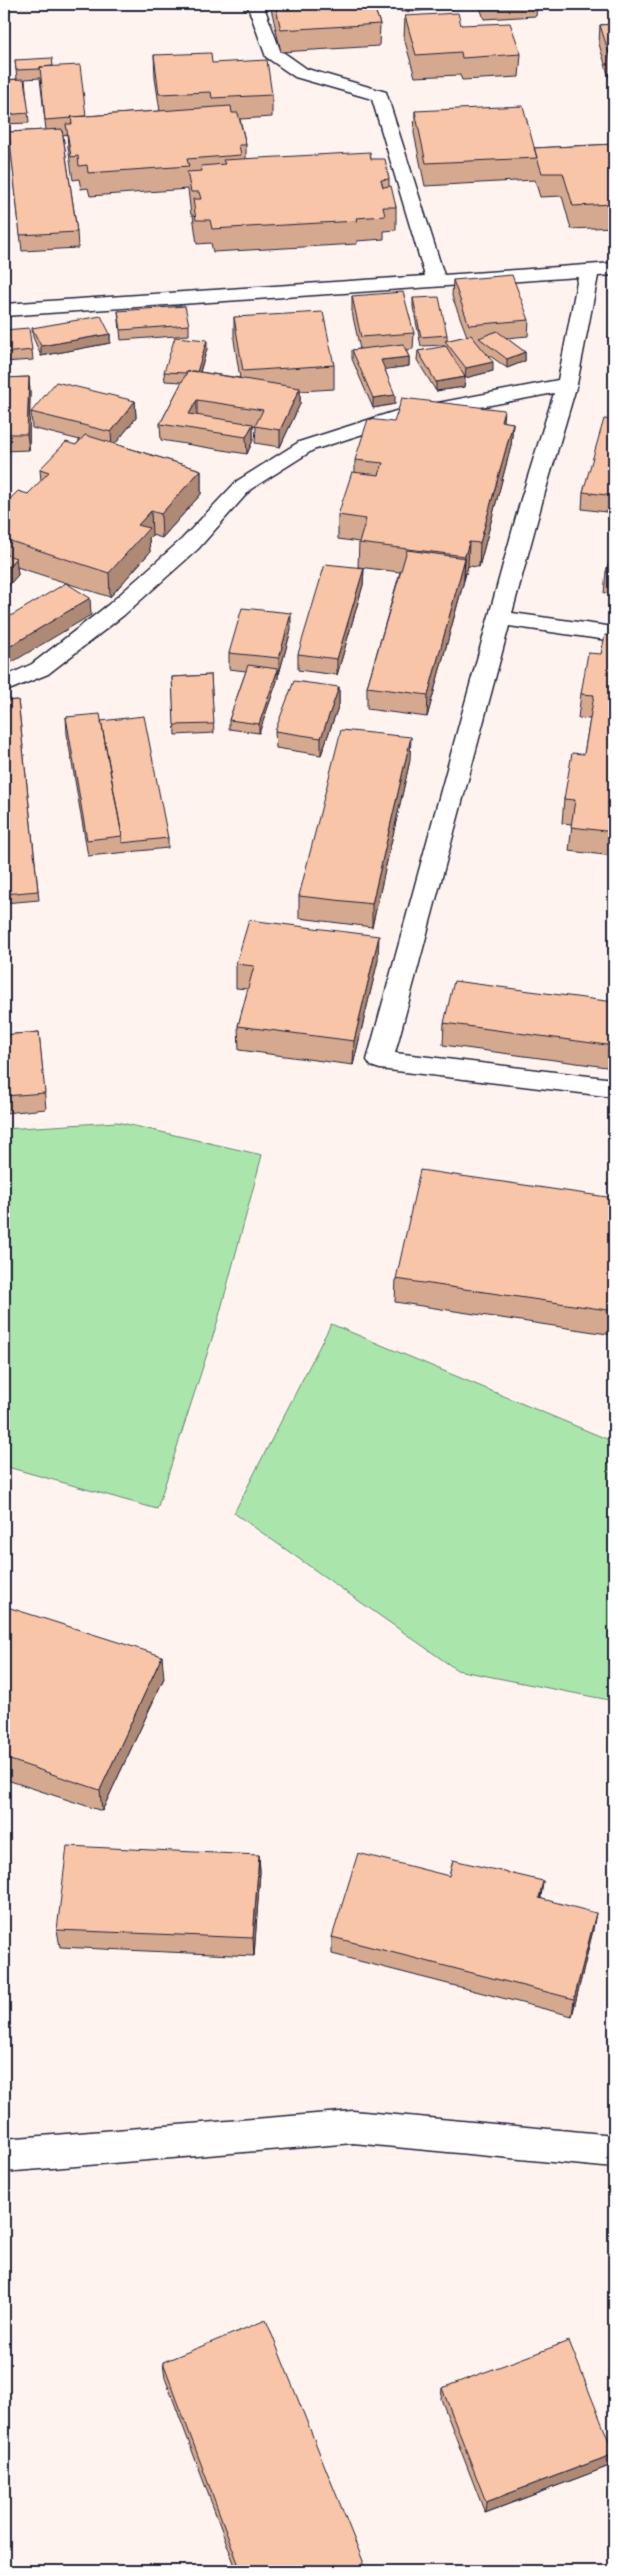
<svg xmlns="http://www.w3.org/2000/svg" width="618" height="2575" font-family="'Shantell Sans',sans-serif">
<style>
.green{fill:#aae6ac;stroke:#668474}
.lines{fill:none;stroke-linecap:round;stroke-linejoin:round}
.minor-casing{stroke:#22223b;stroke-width:3}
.minor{fill:#fff;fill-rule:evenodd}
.wall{fill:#d5a990;stroke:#22223b}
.shaded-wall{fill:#ae8a76;stroke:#22223b}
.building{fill:#f8c5a8;stroke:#22223b}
</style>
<rect width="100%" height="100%" fill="#fef3ee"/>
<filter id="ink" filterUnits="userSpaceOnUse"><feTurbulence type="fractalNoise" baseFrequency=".02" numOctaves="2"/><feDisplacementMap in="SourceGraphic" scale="10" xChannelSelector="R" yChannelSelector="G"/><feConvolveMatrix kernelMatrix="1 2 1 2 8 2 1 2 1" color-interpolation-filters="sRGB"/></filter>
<g filter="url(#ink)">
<path class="green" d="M 117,1122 L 262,1155 L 218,1320 L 157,1509 L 4,1466 L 4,1129 Z
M 331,1324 L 614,1442 L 614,1701 L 457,1670 L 234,1513 Z"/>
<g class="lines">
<defs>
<path id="minor" d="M 247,4 L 263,4 L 280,50 L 307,69 L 386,92 L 444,275 L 614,263 L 614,275 L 598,276 L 577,384 L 543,499 L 512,613 L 614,627 L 614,641 L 509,626 L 395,1053 L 614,1079 L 614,1097 L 380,1069 L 371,1066 L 367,1060 L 521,499 L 554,393 L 400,422 L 313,450 L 251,489 L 198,549 L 124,615 L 48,674 L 4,692 L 4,677 L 32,664 L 108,605 L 182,539 L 237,481 L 299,442 L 396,411 L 558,380 L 578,277 L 4,316 L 4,304 L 425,276 L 372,99 L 295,77 L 266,57 Z
M 353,2111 L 614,2135 L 614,2168 L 353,2143 L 4,2172 L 4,2139 Z"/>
</defs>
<use href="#minor" class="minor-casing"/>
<use href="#minor" class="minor"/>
</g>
<path class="wall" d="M 270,4 L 373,4 L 380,24 L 379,46 L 281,52 Z
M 398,4 L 478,4 L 478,7 L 401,12 Z
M 479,4 L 537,4 L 536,16 L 484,19 Z
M 405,16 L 461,25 L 521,54 L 519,77 L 462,80 L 460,75 L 415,77 L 404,38 Z
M 614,24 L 614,94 L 599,44 L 600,25 Z
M 154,55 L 212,63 L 272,95 L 272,117 L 240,119 L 246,145 L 246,159 L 371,159 L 389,179 L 389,186 L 396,207 L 396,230 L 384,231 L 384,239 L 357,241 L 357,244 L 213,252 L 211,243 L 197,244 L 193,215 L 191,215 L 188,189 L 90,196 L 88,188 L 81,189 L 79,179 L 73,180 L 68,147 L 67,134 L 63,135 L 77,232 L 78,248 L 22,251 L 9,132 L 46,130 L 40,78 L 25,79 L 29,123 L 4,124 L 4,80 L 17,79 L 15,60 L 53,66 L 86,116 L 160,111 L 155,78 Z
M 415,111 L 534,148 L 614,144 L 614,227 L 571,229 L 562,196 L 540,197 L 535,180 L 425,186 L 414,133 Z
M 453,280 L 529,320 L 528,336 L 506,338 L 525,352 L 525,361 L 507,368 L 486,353 L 493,371 L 465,378 L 462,373 L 465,377 L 464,387 L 436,391 L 417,360 L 418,351 L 445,347 L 445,345 L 421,346 L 413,307 L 413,298 L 447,335 L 447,341 L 467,336 L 452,296 Z
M 352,296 L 414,333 L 413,349 L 406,350 L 409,357 L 409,366 L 385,369 L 395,404 L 373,408 L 352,359 L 352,350 L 360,349 L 352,312 Z
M 118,311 L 189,325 L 189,335 L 121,340 Z
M 234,317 L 334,365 L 334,389 L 300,391 L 300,404 L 280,447 L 255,443 L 256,426 L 253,425 L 253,440 L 247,454 L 161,440 L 160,424 L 182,382 L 165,381 L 164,372 L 207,349 L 200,372 L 240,378 L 234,340 Z
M 32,328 L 110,334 L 110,343 L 41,356 L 33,337 Z
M 4,330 L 32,350 L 33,360 L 4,362 Z
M 29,377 L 30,393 L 29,450 L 4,451 L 4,378 Z
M 135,401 L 136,418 L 115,444 L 201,470 L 201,494 L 162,538 L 152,535 L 149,538 L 150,552 L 110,597 L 17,567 L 18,575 L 4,590 L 4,505 L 28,494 L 41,481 L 40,469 L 76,445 L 80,440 L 32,428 L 31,412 Z
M 614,420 L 614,513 L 582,509 L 583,492 Z
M 394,422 L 503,422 L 513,423 L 511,446 L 479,567 L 468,566 L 427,717 L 367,709 L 367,687 L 400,572 L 358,567 L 359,542 L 338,539 L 338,515 L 355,472 L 355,460 Z
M 614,546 L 614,594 L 604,593 L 606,572 Z
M 364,568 L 363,585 L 337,675 L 298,670 L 298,654 Z
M 291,630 L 279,674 L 278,674 L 278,678 L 259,733 L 229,729 L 229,720 L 246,671 L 229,669 L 229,653 Z
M 614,636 L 614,856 L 569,851 L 572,824 L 562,823 L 564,799 L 584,754 L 590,719 L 578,718 L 581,694 L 601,654 Z
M 211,675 L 214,733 L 175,735 L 172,677 Z
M 339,687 L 339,704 L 321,755 L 276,748 L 275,731 Z
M 18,700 L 39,900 L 4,903 L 4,701 Z
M 66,717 L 101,721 L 168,838 L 168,848 L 88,856 L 67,734 Z
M 410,760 L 372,927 L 299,918 L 299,896 Z
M 378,960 L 353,1065 L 239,1050 L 238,1026 L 248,989 L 236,988 L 236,964 Z
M 614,1002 L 614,1068 L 443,1045 L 444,1023 Z
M 39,1032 L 46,1109 L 4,1113 L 4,1035 Z
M 614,1198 L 614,1335 L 395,1302 L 396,1279 Z
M 4,1606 L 164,1678 L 102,1811 L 4,1779 Z
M 259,1855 L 260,1872 L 254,1956 L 60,1947 L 57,1930 Z
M 449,1876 L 543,1881 L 541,1898 L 593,1930 L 572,2016 L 332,1954 L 332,1937 Z
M 163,2362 L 367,2571 L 237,2571 L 165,2378 Z
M 442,2388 L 614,2453 L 612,2465 L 485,2513 L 441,2399 Z"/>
<path class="shaded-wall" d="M 110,334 L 110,343 L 41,356 L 41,346 Z
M 207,340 L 207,349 L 196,384 L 196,374 Z
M 525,352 L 525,361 L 507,368 L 507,359 Z
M 409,357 L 409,366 L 381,370 L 381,360 Z
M 493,362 L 493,371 L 465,378 L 466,368 Z
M 29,377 L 30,393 L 29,450 L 27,434 Z
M 465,377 L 464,387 L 436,391 L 436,382 Z
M 300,388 L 300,404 L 280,447 L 280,430 Z
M 395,395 L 395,404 L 373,408 L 373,398 Z
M 197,400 L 197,417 L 189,414 Z
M 135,401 L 136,418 L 112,448 L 111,432 Z
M 504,410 L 502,434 L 501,421 Z
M 513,423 L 511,446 L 479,567 L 480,543 Z
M 253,424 L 253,440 L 247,454 L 246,437 Z
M 201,470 L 201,494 L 162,538 L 161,514 Z
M 151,511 L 152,535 L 149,538 L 150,552 L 110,597 L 109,573 L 138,525 Z
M 469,542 L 468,566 L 464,580 L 465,556 Z
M 16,558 L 18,575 L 4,590 L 4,571 Z
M 465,558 L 464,580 L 427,717 L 428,695 Z
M 364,568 L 363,585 L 337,675 L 337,659 Z
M 90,598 L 91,615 L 4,667 L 4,650 Z
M 291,613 L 291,630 L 279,674 L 279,658 Z
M 278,669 L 278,678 L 259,733 L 259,724 Z
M 339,687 L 339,704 L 321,755 L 321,738 Z
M 411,737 L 410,760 L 372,927 L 372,904 Z
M 379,936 L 378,960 L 353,1065 L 354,1041 Z
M 162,1656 L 164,1678 L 102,1811 L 100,1790 Z
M 259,1855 L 260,1872 L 254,1956 L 253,1938 Z
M 543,1881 L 540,1899 L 539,1898 Z
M 596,1913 L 593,1930 L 572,2016 L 574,1999 Z
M 614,2454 L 612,2465 L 485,2513 L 486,2502 Z"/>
<path class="building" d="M 275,4 L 373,4 L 380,24 L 281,30 Z
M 458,13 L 461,25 L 510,23 L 521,54 L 462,58 L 461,52 L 416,55 L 405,16 Z
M 614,24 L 614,69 L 600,25 Z
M 211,53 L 212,63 L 267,60 L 272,95 L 212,98 L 211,92 L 159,94 L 154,55 Z
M 52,58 L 53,66 L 40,67 L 40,69 L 16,70 L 15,60 Z
M 80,65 L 86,116 L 71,117 L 72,118 L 45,120 L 40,67 Z
M 24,79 L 29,113 L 4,115 L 4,80 Z
M 231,106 L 232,113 L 238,113 L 246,145 L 239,145 L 241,155 L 187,159 L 189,166 L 88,173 L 87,165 L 79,166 L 78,156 L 71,157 L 66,124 L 72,124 L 71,117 Z
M 523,106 L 537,158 L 426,163 L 415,111 Z
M 62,129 L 77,232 L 20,235 L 9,132 Z
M 614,144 L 614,204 L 573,206 L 563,173 L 542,173 L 534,148 Z
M 370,152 L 371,159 L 385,159 L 389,179 L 381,180 L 383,187 L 391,186 L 396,207 L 383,207 L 385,216 L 356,218 L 357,221 L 212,229 L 210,220 L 196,220 L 193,199 L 201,199 L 199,192 L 191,192 L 187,172 L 202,171 L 201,166 L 225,164 L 223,160 Z
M 512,275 L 529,320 L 469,325 L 453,280 Z
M 403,292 L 414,333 L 361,337 L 352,296 Z
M 439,297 L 447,335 L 421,337 L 413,298 Z
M 185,306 L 189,325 L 121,330 L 118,311 Z
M 323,312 L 334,365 L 243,371 L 234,317 Z
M 101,316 L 110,334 L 41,346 L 32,328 Z
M 29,328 L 32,350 L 4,353 L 4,330 Z
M 497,331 L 525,352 L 507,359 L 479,338 Z
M 471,335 L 493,362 L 466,368 L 445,341 Z
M 175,337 L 207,340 L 197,372 L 193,371 L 187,372 L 186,373 L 164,372 Z
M 403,344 L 409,357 L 381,360 L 395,395 L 373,398 L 352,350 Z
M 446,346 L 465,377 L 436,382 L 418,351 Z
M 193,371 L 300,388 L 280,430 L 255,426 L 263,410 L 197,400 L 189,414 L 253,424 L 246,437 L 160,424 L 187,372 Z
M 29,377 L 27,434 L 4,434 L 4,378 Z
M 56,382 L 135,401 L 111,432 L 31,412 Z
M 402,398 L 504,410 L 501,421 L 513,423 L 480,543 L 469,542 L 465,556 L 359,543 L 366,519 L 338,515 L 352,472 L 379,475 L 383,463 L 355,460 L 368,419 L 394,422 Z
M 604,419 L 614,420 L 614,496 L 583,492 Z
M 85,435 L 201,470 L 161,514 L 151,511 L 138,525 L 149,528 L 109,573 L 4,539 L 4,505 L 18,491 L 28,494 L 49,472 L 40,469 L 66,442 L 76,445 Z
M 614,546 L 614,574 L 606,572 Z
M 407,550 L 465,558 L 428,695 L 367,687 Z
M 4,554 L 16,558 L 4,571 Z
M 325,564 L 364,568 L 337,659 L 298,654 Z
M 66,583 L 90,598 L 4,650 L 4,620 Z
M 242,608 L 291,613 L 279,658 L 229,653 Z
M 605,635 L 614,636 L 614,832 L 571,827 L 575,800 L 564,799 L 572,753 L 584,754 L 594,695 L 581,694 L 588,653 L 601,654 Z
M 248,665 L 278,669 L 259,724 L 229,720 Z
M 211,675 L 214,724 L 174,725 L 172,677 Z
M 294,681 L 339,687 L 321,738 L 275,731 Z
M 18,700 L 38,891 L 4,894 L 4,701 Z
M 100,714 L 122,836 L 87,840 L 66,717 Z
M 144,716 L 168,838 L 122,843 L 122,836 L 101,721 Z
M 341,730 L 411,737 L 372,904 L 299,896 Z
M 249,920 L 379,936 L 354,1041 L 238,1026 L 254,966 L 236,964 Z
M 454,981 L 614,1002 L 614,1046 L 444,1023 Z
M 39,1032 L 45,1093 L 4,1096 L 4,1035 Z
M 420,1170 L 614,1198 L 614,1311 L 396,1279 Z
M 4,1606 L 162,1656 L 100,1790 L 4,1758 Z
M 67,1846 L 259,1855 L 253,1938 L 57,1930 Z
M 358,1853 L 449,1876 L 453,1860 L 543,1881 L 539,1898 L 596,1913 L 574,1999 L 332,1937 Z
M 266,2320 L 367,2571 L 241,2571 L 163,2362 Z
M 569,2341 L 614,2454 L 486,2502 L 442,2388 Z"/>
</g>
<rect width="618" height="2575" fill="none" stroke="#fff" stroke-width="20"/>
<rect x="10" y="10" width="598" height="2555" fill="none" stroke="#22223b" stroke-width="2" filter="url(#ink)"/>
</svg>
